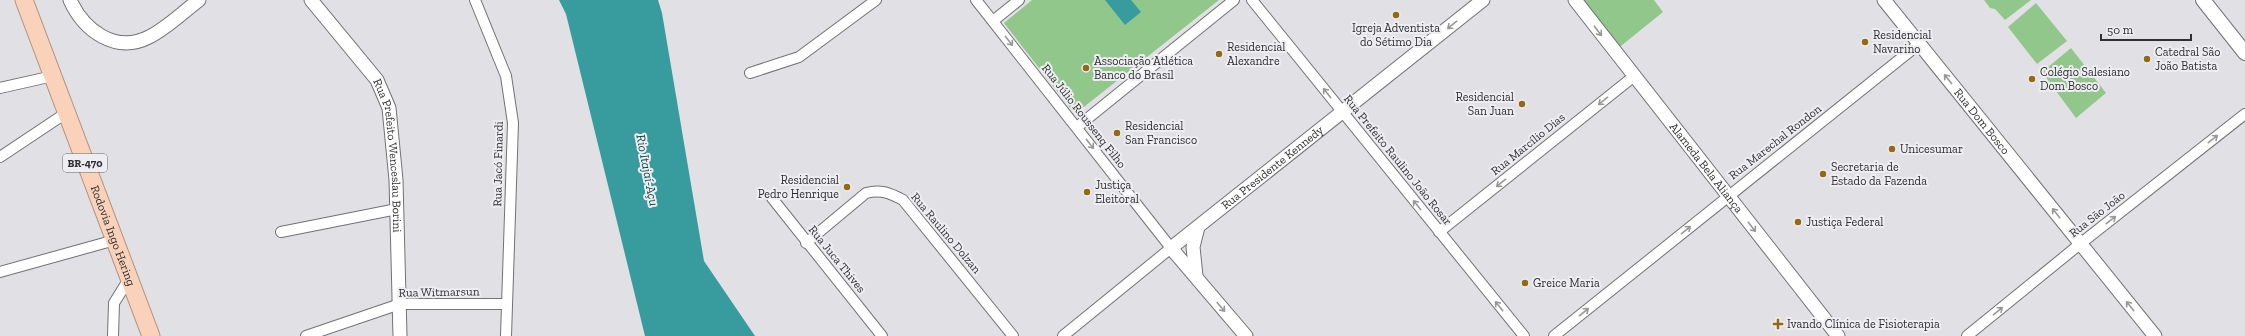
<svg xmlns="http://www.w3.org/2000/svg" width="2245" height="336" font-family="'Zilla Slab',serif">
<style>
.green{fill:#92c78c}
.water{fill:#389b9e}
.lines{fill:none;stroke-linecap:round;stroke-linejoin:round}
.minor-casing{stroke:#727275;stroke-width:12}
.tertiary-casing{stroke:#727275;stroke-width:15}
.secondary-casing{stroke:#727275;stroke-width:16}
.trunk-casing{stroke:#b2927f;stroke-width:19}
.minor{stroke:#fff;stroke-width:10}
.tertiary{stroke:#fff;stroke-width:13}
.secondary{stroke:#fff;stroke-width:14}
.trunk{stroke:#fad2ba;stroke-width:17}
.oneway{stroke:#989898}
.poi-dot{fill:#936a13;stroke:#eeeef2;stroke-width:1.5}
.labels{text-anchor:middle;stroke-width:4;stroke-linejoin:round;paint-order:stroke}
.shield{fill:#eeeef2;stroke:#69696c;stroke-width:1}
.shield-label{font-size:11px;font-weight:bold;fill:#303032}
.poi-label{font-size:12px;fill:#303032;stroke:#eeeef2;text-anchor:start}
.street-label{font-size:12px;fill:#303032;stroke:#eeeef2}
.water-label{font-size:13px;font-style:italic;fill:#0a4648;stroke:#eeeef2}
</style>
<rect width="100%" height="100%" fill="#e1e1e5"/>
<path class="green" d="M 1032,0 L 1219,0 L 1075,114 L 1004,23 Z
M 1577,0 L 1654,0 L 1663,12 L 1616,50 Z
M 1984,0 L 2031,0 L 2005,20 L 1995,9 L 1990,8 Z
M 2036,3 L 2067,41 L 2037,64 L 2008,27 Z
M 2071,48 L 2106,93 L 2076,118 L 2042,72 Z"/>
<path class="water" d="M 559,0 L 658,0 L 662,13 L 704,261 L 755,336 L 645,336 L 566,14 Z
M 1105,0 L 1131,0 L 1141,12 L 1125,25 Z"/>
<g class="lines">
<defs>
<path id="minor" d="M 475,0 L 506,76 L 513,123 L 506,336
M 976,0 L 1171,248 L 1063,336
M 1252,0 L 1524,336
M 993,21 L 1019,0
M 750,73 L 799,57 L 876,0
M 0,88 L 53,76
M 1077,127 L 1234,0
M 0,157 L 66,113
M 772,198 L 882,336
M 281,232 L 397,209
M 1439,232 L 1633,77
M 806,243 L 866,193 C 881,189 890,193 903,200 L 1013,336
M 0,272 L 115,240
M 113,336 L 114,303 L 129,279
M 306,336 L 400,304 L 506,304
M 1554,336 L 1919,44
M 1967,336 L 2080,244 L 2245,114"/>
<g id="tertiary">
<path d="M 70,0 C 84,31 116,54 149,37 C 167,28 183,12 199,0"/>
<path id="s1" d="M 311,0 L 377,80 L 389,108 L 396,180 L 400,336"/>
<path id="s2" d="M 1575,0 L 1838,336"/>
<path id="s3" d="M 1884,0 L 2155,336"/>
<path d="M 1196,276 L 1193,247 L 1198,227"/>
<path id="s4" d="M 1246,336 L 1171,248 L 1483,0"/>
</g>
<path id="secondary" d="M 2203,0 L 2245,53"/>
<g id="trunk">
<path id="s5" d="M 24,0 L 151,336"/>
</g>
</defs>
<use href="#minor" class="minor-casing"/>
<use href="#tertiary" class="tertiary-casing"/>
<use href="#secondary" class="secondary-casing"/>
<use href="#trunk" class="trunk-casing"/>
<use href="#minor" class="minor"/>
<use href="#tertiary" class="tertiary"/>
<use href="#secondary" class="secondary"/>
<use href="#trunk" class="trunk"/>
</g>
<defs><path id="oneway-shaft" d="M-6 0H5M1.5-3L5.5 0L1.5 3" fill="none" stroke-width="1.6" stroke-linecap="round" stroke-linejoin="round"/></defs>
<g class="oneway">
<use href="#oneway-shaft" transform="translate(1452 25) rotate(141)"/>
<use href="#oneway-shaft" transform="translate(1598 31) rotate(53)"/>
<use href="#oneway-shaft" transform="translate(1009 41) rotate(52)"/>
<use href="#oneway-shaft" transform="translate(1948 79) rotate(-129)"/>
<use href="#oneway-shaft" transform="translate(1327 93) rotate(-129)"/>
<use href="#oneway-shaft" transform="translate(1603 101) rotate(141)"/>
<use href="#oneway-shaft" transform="translate(2213 139) rotate(-38)"/>
<use href="#oneway-shaft" transform="translate(1090 144) rotate(52)"/>
<use href="#oneway-shaft" transform="translate(1501 183) rotate(141)"/>
<use href="#oneway-shaft" transform="translate(1417 205) rotate(-129)"/>
<use href="#oneway-shaft" transform="translate(2056 213) rotate(-129)"/>
<use href="#oneway-shaft" transform="translate(2111 220) rotate(-38)"/>
<use href="#oneway-shaft" transform="translate(1752 227) rotate(52)"/>
<use href="#oneway-shaft" transform="translate(1686 230) rotate(-39)"/>
<use href="#oneway-shaft" transform="translate(1499 306) rotate(-129)"/>
<use href="#oneway-shaft" transform="translate(2130 306) rotate(-129)"/>
<use href="#oneway-shaft" transform="translate(1221 307) rotate(50)"/>
<use href="#oneway-shaft" transform="translate(1998 311) rotate(-39)"/>
<use href="#oneway-shaft" transform="translate(1584 312) rotate(-39)"/>
</g>
<g class="poi-dot">
<circle cx="1396" cy="15" r="4"/>
<circle cx="1865" cy="42" r="4"/>
<circle cx="1219" cy="54" r="4"/>
<circle cx="2147" cy="59" r="4"/>
<circle cx="1086" cy="68" r="4"/>
<circle cx="2032" cy="79" r="4"/>
<circle cx="1522" cy="104" r="4"/>
<circle cx="1117" cy="133" r="4"/>
<circle cx="1892" cy="149" r="4"/>
<circle cx="1823" cy="174" r="4"/>
<circle cx="847" cy="187" r="4"/>
<circle cx="1087" cy="192" r="4"/>
<circle cx="1798" cy="222" r="4"/>
<circle cx="1525" cy="283" r="4"/>
<path d="M1776 318h4v4h4v4h-4v4h-4v-4h-4v-4h4z"/>
</g>
<g class="labels">
<rect class="shield" x="63" y="154" width="44" height="18" rx="3"/>
<g class="shield-label">
<text x="85" y="167">BR-470</text>
</g>
<g class="poi-label">
<text x="1396" y="32" text-anchor="middle">Igreja Adventista<tspan x="1396" dy="14">do Sétimo Dia</tspan></text>
<text x="1873" y="39">Residencial<tspan x="1873" dy="14">Navarino</tspan></text>
<text x="1227" y="51">Residencial<tspan x="1227" dy="14">Alexandre</tspan></text>
<text x="2155" y="56">Catedral São<tspan x="2155" dy="14">João Batista</tspan></text>
<text x="1094" y="65">Associação Atlética<tspan x="1094" dy="14">Banco do Brasil</tspan></text>
<text x="2040" y="76">Colégio Salesiano<tspan x="2040" dy="14">Dom Bosco</tspan></text>
<text x="1514" y="101" text-anchor="end">Residencial<tspan x="1514" dy="14">San Juan</tspan></text>
<text x="1125" y="130">Residencial<tspan x="1125" dy="14">San Francisco</tspan></text>
<text x="1900" y="153">Unicesumar</text>
<text x="1831" y="171">Secretaria de<tspan x="1831" dy="14">Estado da Fazenda</tspan></text>
<text x="839" y="184" text-anchor="end">Residencial<tspan x="839" dy="14">Pedro Henrique</tspan></text>
<text x="1095" y="189">Justiça<tspan x="1095" dy="14">Eleitoral</tspan></text>
<text x="1806" y="226">Justiça Federal</text>
<text x="1533" y="287">Greice Maria</text>
<text x="1787" y="328">Ivando Clínica de Fisioterapia</text>
</g>
<g class="street-label">
<text transform="translate(1084 116) rotate(52)" y="4">Rua Júlio Roussenq Filho</text>
<text dy="4" stroke="none"><textPath href="#s3" startOffset="156">Rua Dom Bosco</textPath></text>
<text transform="translate(1775 142) rotate(-38)" y="4">Rua Marechal Rondon</text>
<text transform="translate(1528 144) rotate(-39)" y="4">Rua Marcílio Dias</text>
<text dy="4" stroke="none"><textPath href="#s1" startOffset="181">Rua Prefeito Wenceslau Borini</textPath></text>
<text transform="translate(1398 160) rotate(51)" y="4">Rua Prefeito Raulino João Rosar</text>
<text transform="translate(498 164) rotate(-89)" y="4">Rua Jacó Finardi</text>
<text dy="4" stroke="none"><textPath href="#s4" startOffset="245">Rua Presidente Kennedy</textPath></text>
<text dy="4" stroke="none"><textPath href="#s2" startOffset="213">Alameda Bela Aliança</textPath></text>
<text transform="translate(2097 214) rotate(-38)" y="4">Rua São João</text>
<text transform="translate(946 233) rotate(50)" y="4">Rua Raulino Dolzan</text>
<text dy="4" stroke="none"><textPath href="#s5" startOffset="252">Rodovia Ingo Hering</textPath></text>
<text transform="translate(837 259) rotate(51)" y="4">Rua Juca Thives</text>
<text transform="translate(439 292) rotate(-1)" y="4">Rua Witmarsun</text>
</g>
<g class="water-label">
<text transform="translate(648 170) rotate(79)" y="5">Rio Itajaí-Açu</text>
</g>
</g>
<path d="M2101 34v6h90v-6" fill="none" stroke="#303032" stroke-width="2"/>
<text x="2107" y="34" font-size="12" fill="#303032" stroke="#eeeef2" stroke-width="3" paint-order="stroke">50 m</text>
</svg>
